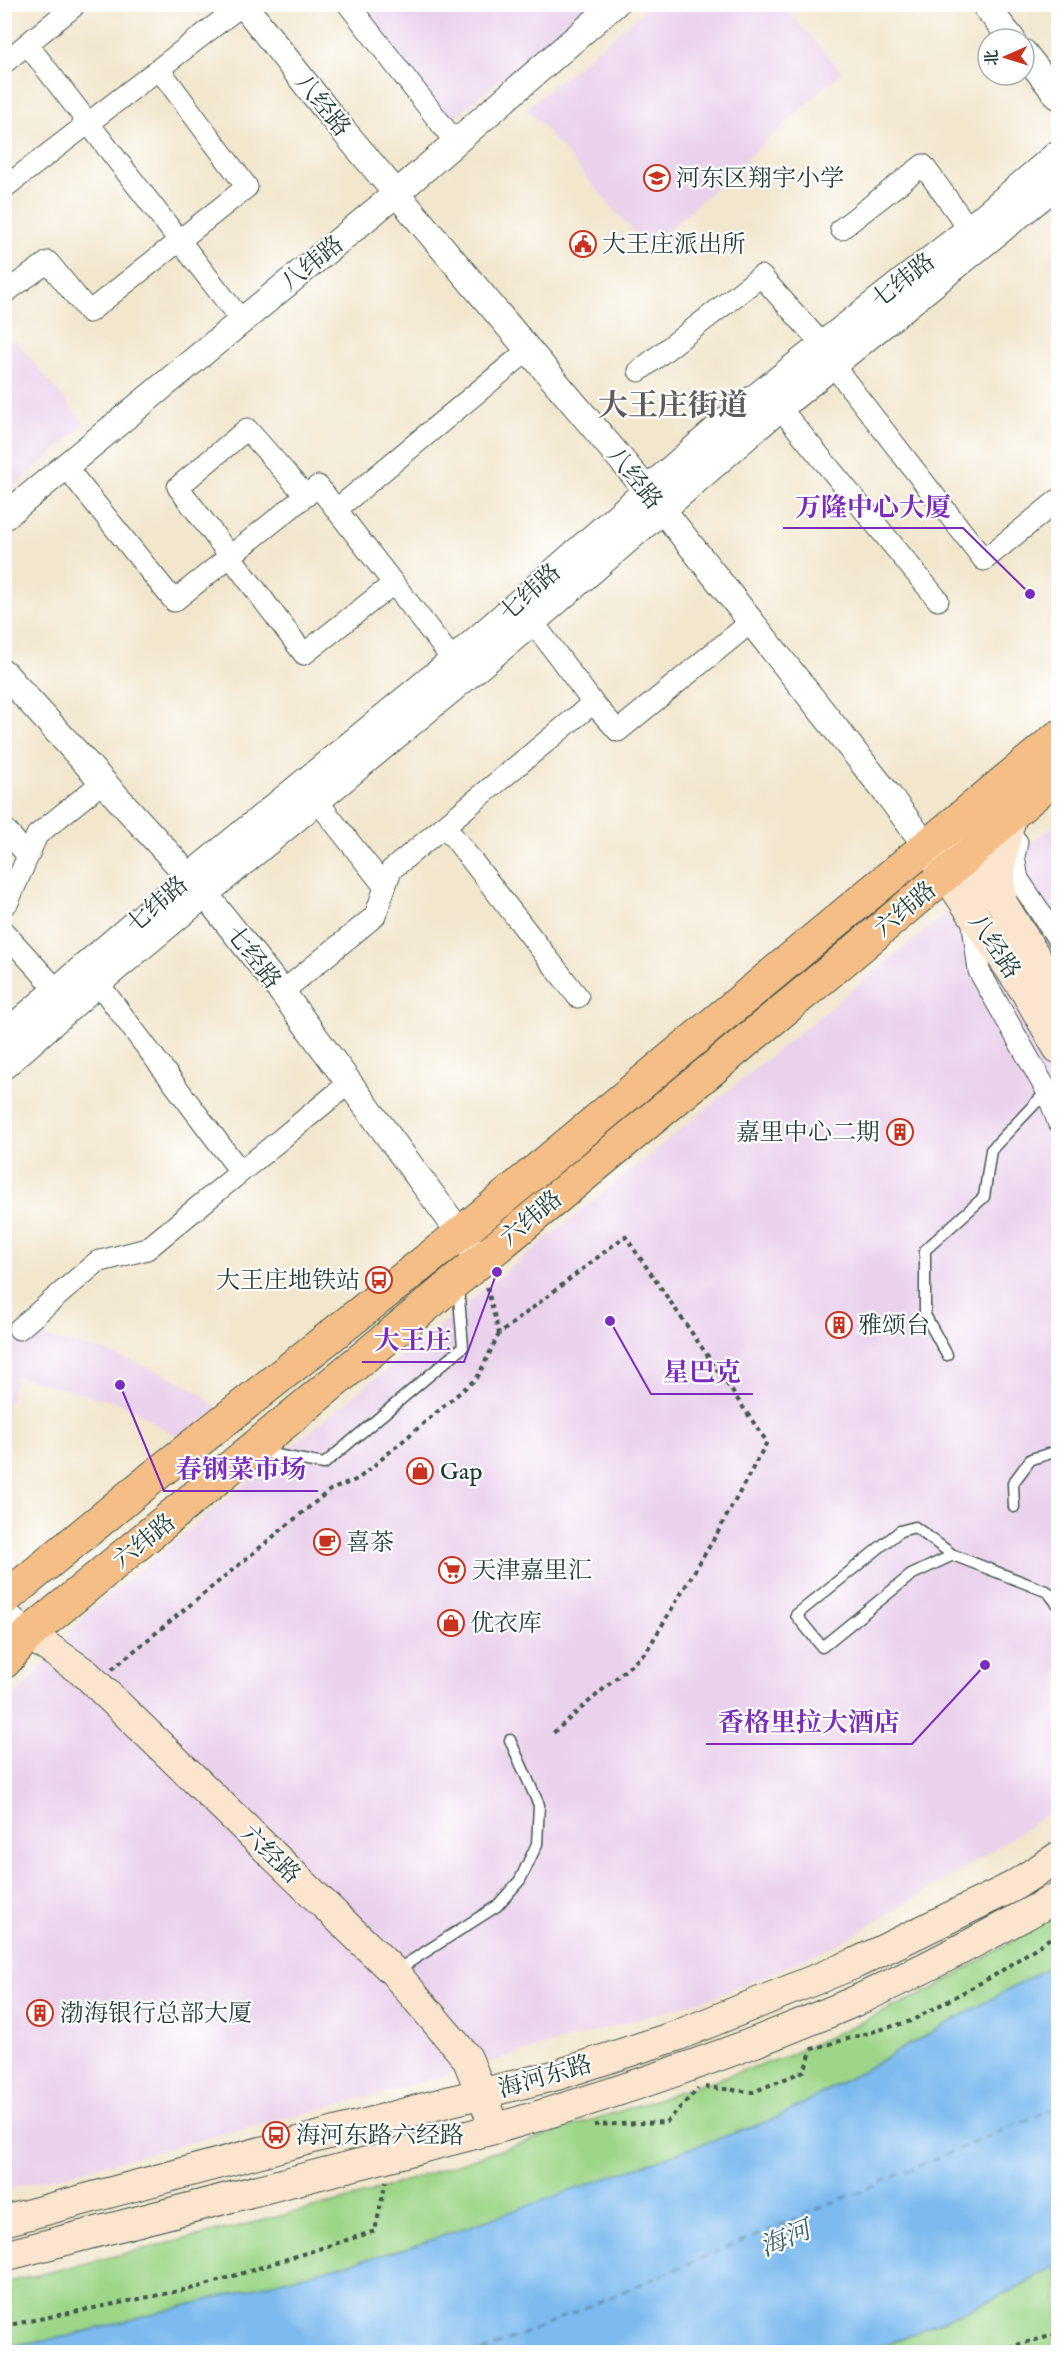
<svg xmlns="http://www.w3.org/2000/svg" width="1063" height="2357" font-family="'IM FELL English','Noto Serif SC',serif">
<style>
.built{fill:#ead1ec}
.green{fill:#9dd688;stroke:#5e8a5e;stroke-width:1.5}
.water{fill:#7cbaef;stroke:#4e7c92;stroke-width:1.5}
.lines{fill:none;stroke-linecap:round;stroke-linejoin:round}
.ferry{stroke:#3b626c;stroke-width:1.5;stroke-dasharray:8 6;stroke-linecap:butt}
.service-casing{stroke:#3f564b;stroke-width:13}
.minor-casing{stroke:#3f564b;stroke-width:23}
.tertiary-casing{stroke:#3f564b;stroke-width:28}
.secondary-casing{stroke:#3f564b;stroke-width:32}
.primary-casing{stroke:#3f564b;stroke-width:35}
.path{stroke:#3f564b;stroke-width:4;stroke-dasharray:4.5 4.5;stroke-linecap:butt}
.service{stroke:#fff;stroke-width:10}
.minor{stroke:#fff;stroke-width:21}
.tertiary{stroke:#fff;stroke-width:26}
.secondary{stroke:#fbe5cf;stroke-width:30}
.primary{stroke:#f6be87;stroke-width:33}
.labels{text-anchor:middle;stroke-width:4.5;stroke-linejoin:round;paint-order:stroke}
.street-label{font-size:24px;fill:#1f3d34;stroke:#fff}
.poi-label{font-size:24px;fill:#1f3d34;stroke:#fff;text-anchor:start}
.water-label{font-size:26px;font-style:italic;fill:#3b626c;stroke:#fff}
.district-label{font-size:30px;font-weight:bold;fill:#5e5c5f;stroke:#fff}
.leader{fill:none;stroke:#7b2cbf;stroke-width:2}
.callout-dot{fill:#7b2cbf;stroke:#fff;stroke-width:2}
.callout-label{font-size:26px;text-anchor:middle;font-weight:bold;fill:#7b2cbf;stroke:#fff;stroke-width:4.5;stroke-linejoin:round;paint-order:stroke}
</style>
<rect width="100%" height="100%" fill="#fff"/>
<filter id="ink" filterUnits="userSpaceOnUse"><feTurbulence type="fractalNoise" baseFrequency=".0167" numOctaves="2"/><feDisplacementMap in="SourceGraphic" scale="12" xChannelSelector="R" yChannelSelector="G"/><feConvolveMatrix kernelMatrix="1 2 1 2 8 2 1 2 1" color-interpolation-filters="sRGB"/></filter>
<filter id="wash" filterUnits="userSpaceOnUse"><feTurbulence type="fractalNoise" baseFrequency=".008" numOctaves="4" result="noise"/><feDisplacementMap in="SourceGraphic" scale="24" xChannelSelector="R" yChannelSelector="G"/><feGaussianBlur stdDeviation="1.35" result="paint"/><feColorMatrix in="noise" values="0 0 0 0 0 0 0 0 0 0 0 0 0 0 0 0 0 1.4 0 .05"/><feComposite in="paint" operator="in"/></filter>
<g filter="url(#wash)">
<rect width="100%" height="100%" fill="#f2e6cd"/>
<path class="built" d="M 357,5 L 589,5 L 449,122 Z
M 651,5 L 783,5 L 842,72 L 648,249 L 527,108 Z
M 14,338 L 85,425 L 5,495 L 5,346 Z
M 1058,822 L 1058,1807 L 982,1857 L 837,1945 L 717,1996 L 391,2091 L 5,2190 L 5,1709 L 87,1613 Z
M 5,1329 L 101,1350 L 164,1373 L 204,1395 L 217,1410 L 179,1438 L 126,1405 L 16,1376 L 5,1417 Z"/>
<path class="green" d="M 1058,1913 L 1058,2352 L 5,2352 L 4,2283 L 350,2199 L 785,2057 L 933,1989 Z"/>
<path class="water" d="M 1058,1962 L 1058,2265 L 1009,2292 L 870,2352 L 5,2352 L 5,2347 L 68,2336 L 408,2248 L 779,2117 Z"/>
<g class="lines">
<path class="ferry" d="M 481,2352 L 1058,2107"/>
</g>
</g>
<g filter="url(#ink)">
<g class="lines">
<defs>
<path id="service" d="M 947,1355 L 925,1315 L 925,1250 L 984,1197 L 991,1150 L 1047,1091
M 260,1452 L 324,1464 L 463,1347 L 458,1286
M 1014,1507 L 1013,1483 L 1031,1459 L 1058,1451
M 953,1555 L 911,1575 L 822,1647 L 796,1615 L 900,1531 L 915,1527 L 953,1555 L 1048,1592 L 1058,1605
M 397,1970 L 497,1906 L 520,1880 L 537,1844 L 539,1805 L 510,1740"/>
<path id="minor" d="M 71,4 L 73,7 L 27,44 L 241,320
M 348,4 L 456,143
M 4,63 L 27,44
M 4,188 L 243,4
M 841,229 L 923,165 L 969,229
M 4,289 L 6,292 L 48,262 L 89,312 L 247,187 L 159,69
M 833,365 L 984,560 L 1058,500
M 639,371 L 761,276 L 821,343
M 780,408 L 938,600
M 65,466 L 174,601 L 318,486 L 453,660
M 306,496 L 247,429 L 178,487 L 304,654 L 393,584
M 337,509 L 527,351
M 593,703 L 618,731 L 750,623
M 318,802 L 385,887
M 445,826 L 578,997
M 4,828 L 28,856
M 1017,842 L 1014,857 L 1018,879 L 1058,939
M 4,905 L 8,902 L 37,835 L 104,781
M 972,917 L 979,971 L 1047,1091 L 1058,1122
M 4,932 L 57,990
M 98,983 L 240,1171
M 282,992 L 375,916 L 391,870 L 593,703 L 533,622
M 19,1329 L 97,1262 L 147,1249 L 349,1083"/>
<path id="tertiary" d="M 243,4 L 331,116 L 646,489 L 889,796 L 927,847
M 984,4 L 1012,39
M 1024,53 L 1058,96
M 4,517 L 397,193 L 615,4
M 4,673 L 205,894 L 282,992 L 471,1248
M 4,1035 L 190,876 L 453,660 L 730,417 L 969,229 L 1058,153
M 4,1066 L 98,983 L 533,622 L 780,408 L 1058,184
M 4,1613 L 29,1634"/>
<path id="secondary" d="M 927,847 L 1026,992 L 1058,1048
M 944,848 L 951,849 L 966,857 L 977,869 L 1002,903 L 1058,993
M 1002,903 C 996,871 1003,843 1013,813
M 29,1634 L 86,1674 L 394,1972 L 467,2058 L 489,2112
M 4,2221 L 447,2102 L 557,2075 L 676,2036 L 856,1963 L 1012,1887 L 1058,1857
M 4,2256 L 494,2129 C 615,2094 735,2053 851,2003 C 922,1971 991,1934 1058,1897"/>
<path id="primary" d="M 4,1599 L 163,1469 L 461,1233 L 1058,737
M 4,1662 L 29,1634 L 855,951 L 966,857 L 1013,813 L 1058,775"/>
</defs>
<use href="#service" class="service-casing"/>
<use href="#minor" class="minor-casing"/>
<use href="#tertiary" class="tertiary-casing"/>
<use href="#secondary" class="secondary-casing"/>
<use href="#primary" class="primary-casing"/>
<path class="path" d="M 487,1287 L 499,1334 L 625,1236 L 767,1442 L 718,1532 L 646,1652 L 553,1733
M 112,1669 L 330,1490 L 358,1479 L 477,1378 L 499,1334
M 705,2087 L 753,2092 L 804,2071 L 812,2049 L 911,2021 L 995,1975 L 1058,1933
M 594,2125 L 666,2122 L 698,2089
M 4,2326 L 199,2287 L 375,2231 L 386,2181
M 1001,2352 L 1005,2348 L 1058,2334"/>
<use href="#service" class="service"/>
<use href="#minor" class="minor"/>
<use href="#tertiary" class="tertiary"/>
<use href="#secondary" class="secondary"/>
<use href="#primary" class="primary"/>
</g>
</g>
<defs>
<symbol id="school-ring" viewBox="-11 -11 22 22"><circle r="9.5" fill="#fff" stroke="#c8321e" stroke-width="1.5"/><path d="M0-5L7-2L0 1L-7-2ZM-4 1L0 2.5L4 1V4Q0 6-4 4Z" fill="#c8321e"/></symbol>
<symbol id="civic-ring" viewBox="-11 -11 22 22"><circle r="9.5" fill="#fff" stroke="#c8321e" stroke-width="1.5"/><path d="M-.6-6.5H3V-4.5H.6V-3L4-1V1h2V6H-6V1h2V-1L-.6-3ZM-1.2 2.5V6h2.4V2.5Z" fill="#c8321e"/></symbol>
<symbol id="building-ring" viewBox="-11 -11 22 22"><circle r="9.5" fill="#fff" stroke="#c8321e" stroke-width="1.5"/><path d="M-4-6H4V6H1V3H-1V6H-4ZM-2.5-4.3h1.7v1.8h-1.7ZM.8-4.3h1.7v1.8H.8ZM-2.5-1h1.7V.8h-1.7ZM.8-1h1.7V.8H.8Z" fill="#c8321e"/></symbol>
<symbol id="bus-ring" viewBox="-11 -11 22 22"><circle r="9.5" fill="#fff" stroke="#c8321e" stroke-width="1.5"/><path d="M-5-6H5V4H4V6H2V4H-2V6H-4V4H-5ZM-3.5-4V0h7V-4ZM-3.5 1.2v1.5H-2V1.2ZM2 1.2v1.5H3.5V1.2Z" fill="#c8321e"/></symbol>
<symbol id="shop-ring" viewBox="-11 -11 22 22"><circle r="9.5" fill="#fff" stroke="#c8321e" stroke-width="1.5"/><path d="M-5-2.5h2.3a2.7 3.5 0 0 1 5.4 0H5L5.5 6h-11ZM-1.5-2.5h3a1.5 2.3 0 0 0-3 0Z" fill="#c8321e"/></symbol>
<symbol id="cafe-ring" viewBox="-11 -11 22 22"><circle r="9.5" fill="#fff" stroke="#c8321e" stroke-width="1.5"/><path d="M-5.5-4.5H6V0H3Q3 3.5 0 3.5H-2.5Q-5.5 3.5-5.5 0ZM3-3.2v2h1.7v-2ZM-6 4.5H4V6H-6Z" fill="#c8321e"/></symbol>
<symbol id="supermarket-ring" viewBox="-11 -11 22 22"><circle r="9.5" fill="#fff" stroke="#c8321e" stroke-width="1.5"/><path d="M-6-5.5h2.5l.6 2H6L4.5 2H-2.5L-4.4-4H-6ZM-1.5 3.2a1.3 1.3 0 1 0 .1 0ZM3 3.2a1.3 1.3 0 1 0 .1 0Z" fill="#c8321e"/></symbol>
</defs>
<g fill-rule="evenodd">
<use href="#school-ring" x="642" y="163" width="30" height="30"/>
<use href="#civic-ring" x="568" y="229" width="30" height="30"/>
<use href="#building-ring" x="885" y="1117" width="30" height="30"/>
<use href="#bus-ring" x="364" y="1265" width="30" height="30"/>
<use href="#building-ring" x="824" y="1310" width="30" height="30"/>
<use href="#shop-ring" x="405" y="1456" width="30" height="30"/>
<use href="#cafe-ring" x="312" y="1527" width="30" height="30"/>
<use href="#supermarket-ring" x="437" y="1555" width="30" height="30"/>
<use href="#shop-ring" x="436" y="1608" width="30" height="30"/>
<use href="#building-ring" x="25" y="1998" width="30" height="30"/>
<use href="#bus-ring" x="261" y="2120" width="30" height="30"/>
</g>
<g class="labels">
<g class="street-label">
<text transform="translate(323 105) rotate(51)" y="8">八经路</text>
<text transform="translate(312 263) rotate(-39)" y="8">八纬路</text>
<text transform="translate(903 280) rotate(-38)" y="8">七纬路</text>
<text transform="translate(635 478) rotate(51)" y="8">八经路</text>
<text transform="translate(530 592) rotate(-42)" y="8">七纬路</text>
<text transform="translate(157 904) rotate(-41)" y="8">七纬路</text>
<text transform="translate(905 909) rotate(-40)" y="8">六纬路</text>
<text transform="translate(995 946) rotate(56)" y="8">八经路</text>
<text transform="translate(254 957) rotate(52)" y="8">七经路</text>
<text transform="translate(531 1218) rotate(-40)" y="8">六纬路</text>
<text transform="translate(144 1541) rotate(-39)" y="8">六纬路</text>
<text transform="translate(271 1854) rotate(44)" y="8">六经路</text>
<text transform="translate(545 2076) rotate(-16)" y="8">海河东路</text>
</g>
<g class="poi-label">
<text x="676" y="186">河东区翔宇小学</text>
<text x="602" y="252">大王庄派出所</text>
<text x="880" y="1140" text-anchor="end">嘉里中心二期</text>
<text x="360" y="1288" text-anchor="end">大王庄地铁站</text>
<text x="858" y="1333">雅颂台</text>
<text x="440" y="1479">Gap</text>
<text x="346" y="1550">喜茶</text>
<text x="472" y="1578">天津嘉里汇</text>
<text x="470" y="1631">优衣库</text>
<text x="60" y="2021">渤海银行总部大厦</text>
<text x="296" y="2143">海河东路六经路</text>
</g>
<g class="water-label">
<text transform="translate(785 2238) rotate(-23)" y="9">海河</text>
</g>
<g class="district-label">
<text x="673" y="415">大王庄街道</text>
</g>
</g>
<path class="leader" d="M1030 594L963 528H783M497 1272L464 1362H362M610 1321L651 1394H753M120 1385L164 1491H318M985 1665L912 1744H706"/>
<g class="callout-dot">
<circle cx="1030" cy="594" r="6"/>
<circle cx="497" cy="1272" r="6"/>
<circle cx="610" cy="1321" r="6"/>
<circle cx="120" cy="1385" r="6"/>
<circle cx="985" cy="1665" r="6"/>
</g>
<g class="callout-label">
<text x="873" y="516">万隆中心大厦</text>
<text x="413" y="1349">大王庄</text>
<text x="702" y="1381">星巴克</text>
<text x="241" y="1478">春钢菜市场</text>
<text x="809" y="1731">香格里拉大酒店</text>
</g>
<rect width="1063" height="2357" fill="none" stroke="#fff" stroke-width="24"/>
<g transform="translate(1006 57) rotate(267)"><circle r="28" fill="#ffffff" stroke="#a5b1ae" stroke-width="1.5"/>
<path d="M0-4.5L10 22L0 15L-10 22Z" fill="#c8321e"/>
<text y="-9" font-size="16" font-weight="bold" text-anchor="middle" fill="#1f3d34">北</text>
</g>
</svg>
